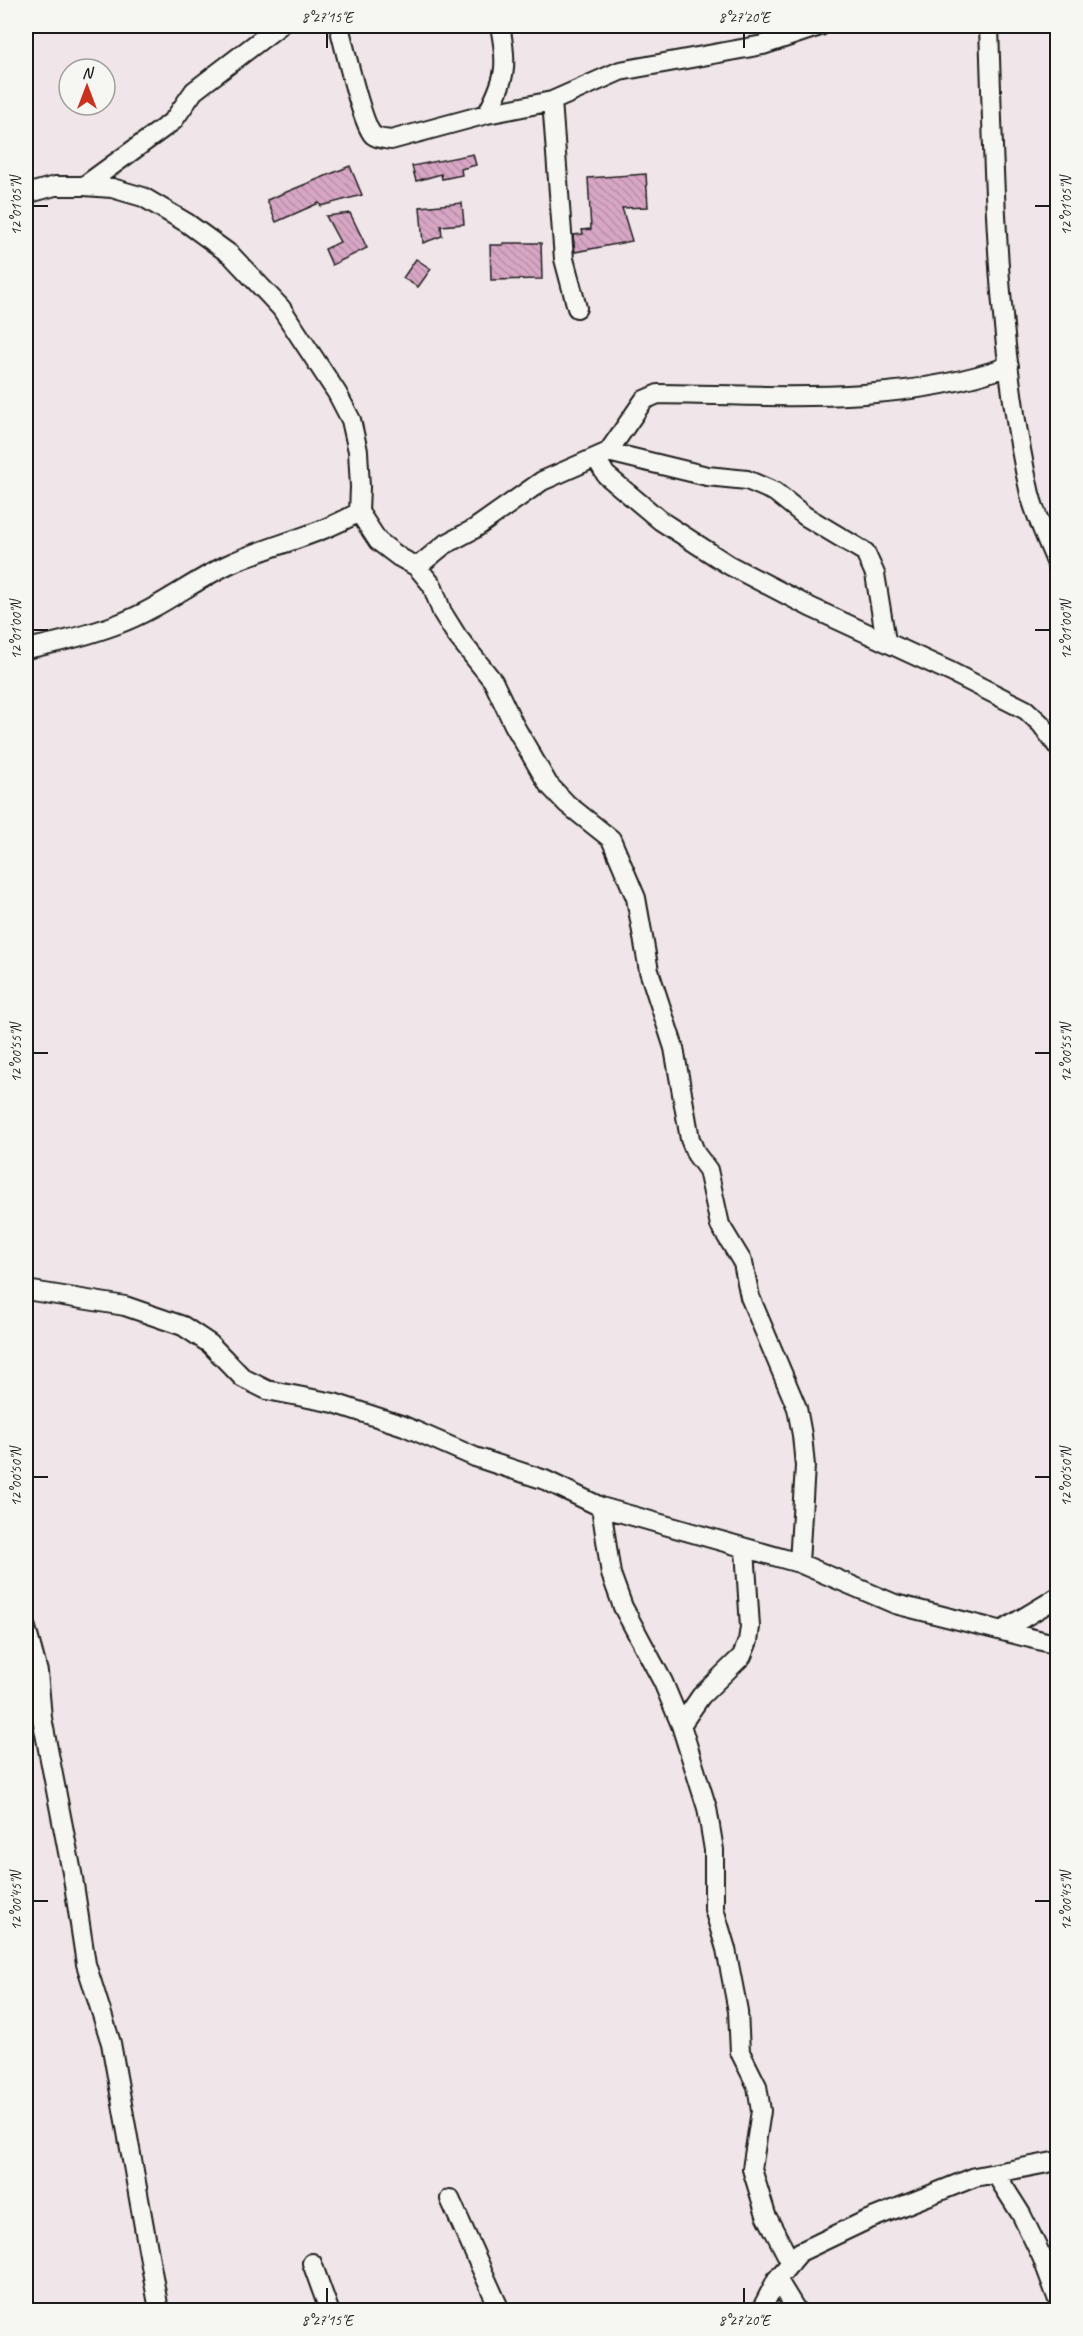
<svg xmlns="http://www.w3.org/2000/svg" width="1083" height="2336" font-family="Caveat,sans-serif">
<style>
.building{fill:url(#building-back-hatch);stroke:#1c1c1c;stroke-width:1.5}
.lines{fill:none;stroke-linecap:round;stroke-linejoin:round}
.minor-casing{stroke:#1c1c1c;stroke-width:22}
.minor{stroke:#f6f6f2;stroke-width:18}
.ticks{fill:none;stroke:#1c1c1c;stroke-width:2}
.neatline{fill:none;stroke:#1c1c1c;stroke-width:2}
.ticks-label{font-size:15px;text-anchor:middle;fill:#1c1c1c}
</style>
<defs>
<pattern id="building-back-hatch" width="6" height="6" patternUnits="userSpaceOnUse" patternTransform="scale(1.5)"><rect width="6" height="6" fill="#d7a6c4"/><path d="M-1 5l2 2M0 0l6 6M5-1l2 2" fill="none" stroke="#b88ea8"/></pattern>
</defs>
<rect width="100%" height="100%" fill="#f0e6e9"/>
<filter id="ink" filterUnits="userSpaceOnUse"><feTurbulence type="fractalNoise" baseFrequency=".0167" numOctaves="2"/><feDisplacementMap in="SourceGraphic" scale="12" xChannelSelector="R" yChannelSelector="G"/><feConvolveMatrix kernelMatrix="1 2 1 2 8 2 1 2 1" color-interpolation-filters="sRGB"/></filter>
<g filter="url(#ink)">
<path class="building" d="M 473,154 L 476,165 L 461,169 L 462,175 L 442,179 L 441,174 L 416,181 L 412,166 Z
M 350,166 L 362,195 L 321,206 L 319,203 L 276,222 L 267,200 Z
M 646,174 L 648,207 L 622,208 L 632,241 L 575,252 L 573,235 L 583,234 L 582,230 L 591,229 L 588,178 Z
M 462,203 L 464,224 L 441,226 L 442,236 L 423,243 L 420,207 Z
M 350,213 L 367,248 L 332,265 L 325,249 L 340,242 L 326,216 Z
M 503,243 L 541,243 L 542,279 L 491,280 L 490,245 L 503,245 Z
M 416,259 L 431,269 L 418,287 L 403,278 Z"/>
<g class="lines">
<defs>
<path id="minor" d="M 339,26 C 344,45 362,124 373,135 C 378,139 385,139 391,140 L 487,114 L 552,101 L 564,259 L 577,308
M 989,26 C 994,179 996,344 1030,494 C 1036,518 1049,543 1058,567
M 552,101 L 620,71 L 763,45 L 820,26
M 487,114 C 506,78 508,66 500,26
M 84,186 L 173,121 L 194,91 L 279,26
M 26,194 L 55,186 L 84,186 L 112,188 L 143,197 L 187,223 L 231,255 L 281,308 L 337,393 L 351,420 L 358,451 L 360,487 L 359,512 L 378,541 L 399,557 L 417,567 L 432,585 L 442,612 L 457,636 L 493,681 L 514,725 L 548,784 L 567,804 L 611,839 L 636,898 L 649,971 L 674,1048 L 690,1139 L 696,1154 L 708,1170 L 720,1225 L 743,1263 L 750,1297 L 797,1408 L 802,1435 L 805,1466 L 799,1563
M 608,452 L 707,476 L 747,480 L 775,492 L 805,516 L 865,552 L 875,574 L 886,641
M 596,458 L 606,475 L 661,521 L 729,565 L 810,607 L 951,672 L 1026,710 L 1041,724 L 1058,747
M 417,567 L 444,545 L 474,529 L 542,481 L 608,452 L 644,400 L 658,394 C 774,395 898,406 1009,366
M 26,649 C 56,643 89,635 118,624 C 157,610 190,583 227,565 C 270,545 318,536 359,512
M 26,1290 L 125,1306 L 183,1326 L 210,1344 L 243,1378 L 267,1390 L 334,1403 L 404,1426 L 475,1457 L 545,1480 L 601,1507 L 799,1563 L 895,1604 L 1058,1645
M 601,1507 L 611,1574 L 623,1607 L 663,1682 L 681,1725 L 707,1808 L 714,1850 L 714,1909 L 726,1949 L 738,2011 L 740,2052 L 757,2086 L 761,2111 L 752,2169 L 766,2215 L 791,2263
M 26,1628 L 38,1672 L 42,1718 L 73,1878 L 86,1964 L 111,2043 L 159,2310
M 1003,1630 L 1058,1597
M 681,1725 L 701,1696 L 742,1656 L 748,1641 L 750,1627 L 745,1549
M 995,2173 L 1021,2214 L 1042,2257 L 1058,2300
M 450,2199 L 500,2310
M 312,2263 L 329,2310
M 777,2279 L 796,2310
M 761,2310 L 777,2279 L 800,2252 L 865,2221 L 975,2177 L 1058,2161"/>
</defs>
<use href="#minor" class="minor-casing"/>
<use href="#minor" class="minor"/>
</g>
</g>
<path class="ticks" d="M 327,33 L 327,48M 744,33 L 744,48M 33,206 L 48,206M 1035,206 L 1050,206M 33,630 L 48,630M 1035,630 L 1050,630M 33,1053 L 48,1053M 1035,1053 L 1050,1053M 33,1477 L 48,1477M 1035,1477 L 1050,1477M 33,1901 L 48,1901M 1035,1901 L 1050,1901M 327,2288 L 327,2303M 744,2288 L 744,2303"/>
<rect width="1083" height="2336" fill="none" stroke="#f6f6f2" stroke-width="66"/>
<g transform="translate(87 87)"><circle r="28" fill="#f6f6f2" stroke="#9f9f9c" stroke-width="1.5"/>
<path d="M0-4.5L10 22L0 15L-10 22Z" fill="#c8321e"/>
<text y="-9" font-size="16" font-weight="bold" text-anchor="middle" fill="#1c1c1c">N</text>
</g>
<rect x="33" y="33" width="1017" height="2270" class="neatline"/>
<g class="ticks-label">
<text x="327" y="22">8°27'15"E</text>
<text x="744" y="22">8°27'20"E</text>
<text transform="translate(16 206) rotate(-90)" y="5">12°01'05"N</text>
<text transform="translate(1066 206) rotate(-90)" y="5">12°01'05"N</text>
<text transform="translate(16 630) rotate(-90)" y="5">12°01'00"N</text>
<text transform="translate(1066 630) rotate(-90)" y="5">12°01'00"N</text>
<text transform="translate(16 1053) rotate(-90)" y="5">12°00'55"N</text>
<text transform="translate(1066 1053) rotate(-90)" y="5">12°00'55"N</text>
<text transform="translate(16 1477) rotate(-90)" y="5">12°00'50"N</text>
<text transform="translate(1066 1477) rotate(-90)" y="5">12°00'50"N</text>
<text transform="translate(16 1901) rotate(-90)" y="5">12°00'45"N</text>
<text transform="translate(1066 1901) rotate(-90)" y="5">12°00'45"N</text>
<text x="327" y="2325">8°27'15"E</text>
<text x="744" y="2325">8°27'20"E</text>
</g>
</svg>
